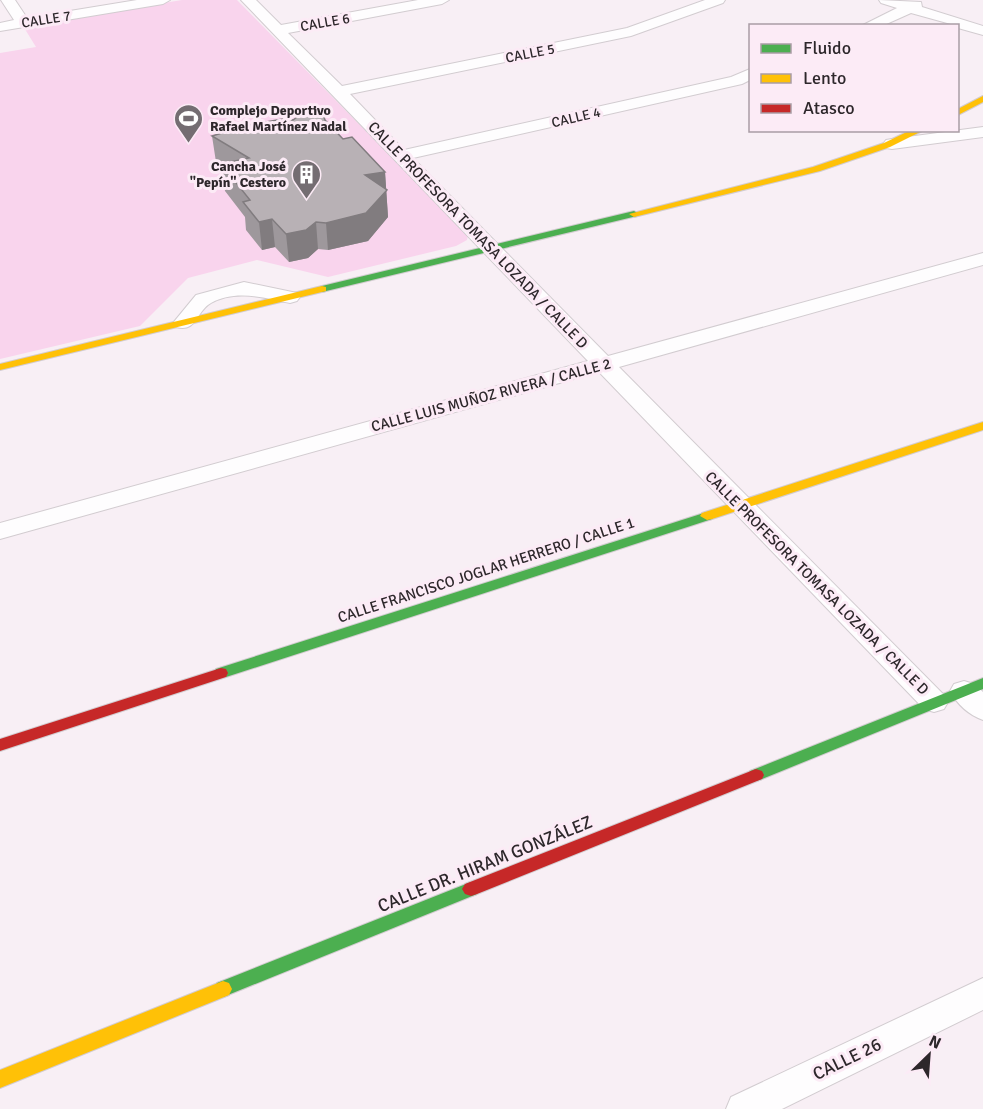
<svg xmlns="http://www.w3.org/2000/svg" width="983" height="1109" font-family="Signika,sans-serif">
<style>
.green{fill:#f9d4ed}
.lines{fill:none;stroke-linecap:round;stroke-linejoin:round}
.street-casing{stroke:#d2ccd0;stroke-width:2}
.fast-casing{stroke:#d2ccd0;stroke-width:2}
.slow-casing{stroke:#d2ccd0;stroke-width:2}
.jam-casing{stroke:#d2ccd0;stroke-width:2}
.street{fill:#fefdfe;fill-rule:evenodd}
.fast{fill:#4caf50;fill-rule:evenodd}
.slow{fill:#ffc107;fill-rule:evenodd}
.jam{fill:#c62828;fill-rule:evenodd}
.wall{fill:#9e989c}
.shaded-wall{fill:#817c7f}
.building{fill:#b8b1b5;stroke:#817c7f;stroke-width:1.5}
.labels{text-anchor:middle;stroke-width:6;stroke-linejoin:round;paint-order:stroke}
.far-street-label{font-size:14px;fill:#2d272b;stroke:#fcebf6}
.far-poi-label{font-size:14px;font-weight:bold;fill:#2d272b;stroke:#fcebf6;text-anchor:start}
.street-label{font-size:15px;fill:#2d272b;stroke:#fcebf6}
.near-street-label{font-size:18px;fill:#2d272b;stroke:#fcebf6}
</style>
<rect width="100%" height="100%" fill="#f8eff5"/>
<path class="green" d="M 182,0 L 237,0 L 468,235 L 467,240 L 456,246 L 328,277 L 257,260 L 188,278 L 140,326 L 0,359 L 0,53 L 36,47 L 23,26 Z"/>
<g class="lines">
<defs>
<path id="street" d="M 1,0 L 15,0 L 27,18 L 137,0 L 170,0 L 163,4 L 0,31 L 0,23 L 14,20 Z
M 241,0 L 256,0 L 281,25 L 418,0 L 449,0 L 442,4 L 288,33 L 342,86 L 627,28 L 705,0 L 725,0 L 723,3 L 631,36 L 350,94 L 404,150 L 731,77 L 750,69 L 750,80 L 742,84 L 413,158 L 608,356 L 983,253 L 983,265 L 619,367 L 944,695 L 948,702 L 944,709 L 934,712 L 924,709 L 599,372 L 0,539 L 0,523 L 588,361 Z
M 879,0 L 921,2 L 922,7 L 983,26 L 983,35 L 958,28 L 958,26 L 911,13 L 882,26 L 861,26 L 897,8 L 881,3 Z
M 983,127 L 983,137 L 892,149 L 886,148 L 883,144 L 886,140 L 892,139 Z
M 244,282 L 297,293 L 300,297 L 297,301 L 290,303 C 264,298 236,289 211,303 C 196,311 197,333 176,327 L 173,323 L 196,295 Z
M 964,681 L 974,684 L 983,692 L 983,720 C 969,715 957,704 950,691 L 954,684 Z
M 983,978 L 983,1010 L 782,1109 L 726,1109 L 731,1097 Z"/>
<path id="fast" d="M 634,211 L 639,214 L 637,216 L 322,292 L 317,289 L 322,286 Z
M 707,512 L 714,516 L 712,519 L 226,677 L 216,677 L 214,673 L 216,669 Z
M 983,678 L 983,689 L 762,779 L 756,781 L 750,779 L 748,775 L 750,771 Z
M 471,882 L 477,884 L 480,889 L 477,894 L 223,997 L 217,995 L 214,989 L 217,983 Z"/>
<path id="slow" d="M 983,96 L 983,102 L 958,115 L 958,109 Z
M 911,130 L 924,130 L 890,147 L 820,171 L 634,217 L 629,214 L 813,167 L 884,143 Z
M 322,286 L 326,287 L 326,291 L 0,370 L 0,364 Z
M 983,422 L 983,430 L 712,519 L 707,520 L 700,516 L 702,513 Z
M 223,981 L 229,983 L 232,989 L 229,995 L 0,1088 L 0,1070 Z"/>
<path id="jam" d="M 221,668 L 226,669 L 228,673 L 226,677 L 0,751 L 0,739 Z
M 756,769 L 762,771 L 764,775 L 762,779 L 477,894 L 471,896 L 465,894 L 462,889 L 465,884 Z"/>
</defs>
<use href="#street" class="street-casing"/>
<use href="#fast" class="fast-casing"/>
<use href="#slow" class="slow-casing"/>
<use href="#jam" class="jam-casing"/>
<use href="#street" class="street"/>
<use href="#fast" class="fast"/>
<use href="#slow" class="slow"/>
<use href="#jam" class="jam"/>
</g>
<path class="wall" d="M 293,120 L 325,120 L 343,139 L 385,172 L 388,217 L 368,241 L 328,250 L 318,249 L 308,258 L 289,262 L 275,247 L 262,250 L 246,230 L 245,217 L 225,191 L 221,165 L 216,162 L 212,136 Z"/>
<path class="shaded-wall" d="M 385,172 L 388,217 L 368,241 L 328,250 L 326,223 L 365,175 Z
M 272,219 L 275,247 L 262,250 L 259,222 Z
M 316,222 L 318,249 L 308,258 L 289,262 L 286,234 Z"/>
<path class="building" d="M 321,109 L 325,120 L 343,139 L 352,137 L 385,172 L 365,175 L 387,190 L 366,213 L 326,223 L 316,222 L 306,230 L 286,234 L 272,219 L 259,222 L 243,202 L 250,200 L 221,164 L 249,158 L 212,136 L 248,125 L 283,119 L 293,120 L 304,112 Z"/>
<defs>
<symbol id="stadium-pin" viewBox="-11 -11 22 30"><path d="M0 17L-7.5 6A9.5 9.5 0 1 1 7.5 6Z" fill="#746d72" stroke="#fcebf6"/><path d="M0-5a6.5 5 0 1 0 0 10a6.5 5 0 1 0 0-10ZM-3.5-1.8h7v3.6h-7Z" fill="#fff"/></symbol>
<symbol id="building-pin" viewBox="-11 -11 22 30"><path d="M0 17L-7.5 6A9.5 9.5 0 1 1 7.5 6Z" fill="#746d72" stroke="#fcebf6"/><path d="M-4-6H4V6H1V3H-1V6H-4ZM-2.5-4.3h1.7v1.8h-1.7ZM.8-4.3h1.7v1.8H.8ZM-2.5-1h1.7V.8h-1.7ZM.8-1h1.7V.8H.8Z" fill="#fff"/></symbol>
</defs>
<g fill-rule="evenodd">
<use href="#stadium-pin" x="172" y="102" width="33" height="45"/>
<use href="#building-pin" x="290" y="158" width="33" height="45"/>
</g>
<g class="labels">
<g class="far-street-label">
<text transform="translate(46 19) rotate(-9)" y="5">CALLE 7</text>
<text transform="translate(325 22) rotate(-10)" y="5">CALLE 6</text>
<text transform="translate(530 53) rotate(-11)" y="5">CALLE 5</text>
<text transform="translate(576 117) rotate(-13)" y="5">CALLE 4</text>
</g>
<g class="far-poi-label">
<text x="210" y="115">Complejo Deportivo<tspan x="210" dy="16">Rafael Martínez Nadal</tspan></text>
<text x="286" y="171" text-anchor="end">Cancha José<tspan x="286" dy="16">"Pepín" Cestero</tspan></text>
</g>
<g class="street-label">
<text transform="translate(478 235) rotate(46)" y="5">CALLE PROFESORA TOMASA LOZADA / CALLE D</text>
<text transform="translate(491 395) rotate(-15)" y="5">CALLE LUIS MUÑOZ RIVERA / CALLE 2</text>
<text transform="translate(486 570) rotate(-18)" y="5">CALLE FRANCISCO JOGLAR HERRERO / CALLE 1</text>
<text transform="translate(817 583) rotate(45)" y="5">CALLE PROFESORA TOMASA LOZADA / CALLE D</text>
</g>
<g class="near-street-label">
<text transform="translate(485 864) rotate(-22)" y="6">CALLE DR. HIRAM GONZÁLEZ</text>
<text transform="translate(847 1059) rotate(-26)" y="6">CALLE 26</text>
</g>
</g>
<rect x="749" y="24" width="210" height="108" fill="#fcebf6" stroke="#a99da5" stroke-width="1.5"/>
<rect x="761" y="44" width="30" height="9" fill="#4caf50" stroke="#a99da5" stroke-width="1.5"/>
<text x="803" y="54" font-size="18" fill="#2d272b">Fluido</text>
<rect x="761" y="74" width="30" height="9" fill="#ffc107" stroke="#a99da5" stroke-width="1.5"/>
<text x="803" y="84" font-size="18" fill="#2d272b">Lento</text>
<rect x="761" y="104" width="30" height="9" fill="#c62828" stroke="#a99da5" stroke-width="1.5"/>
<text x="803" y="114" font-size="18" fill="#2d272b">Atasco</text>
<g transform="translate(929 1055) rotate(25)" stroke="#fcebf6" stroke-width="4.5" paint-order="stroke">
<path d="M0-4.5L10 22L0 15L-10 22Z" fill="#2d272b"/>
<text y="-9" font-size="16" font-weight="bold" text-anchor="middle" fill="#2d272b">N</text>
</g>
</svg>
